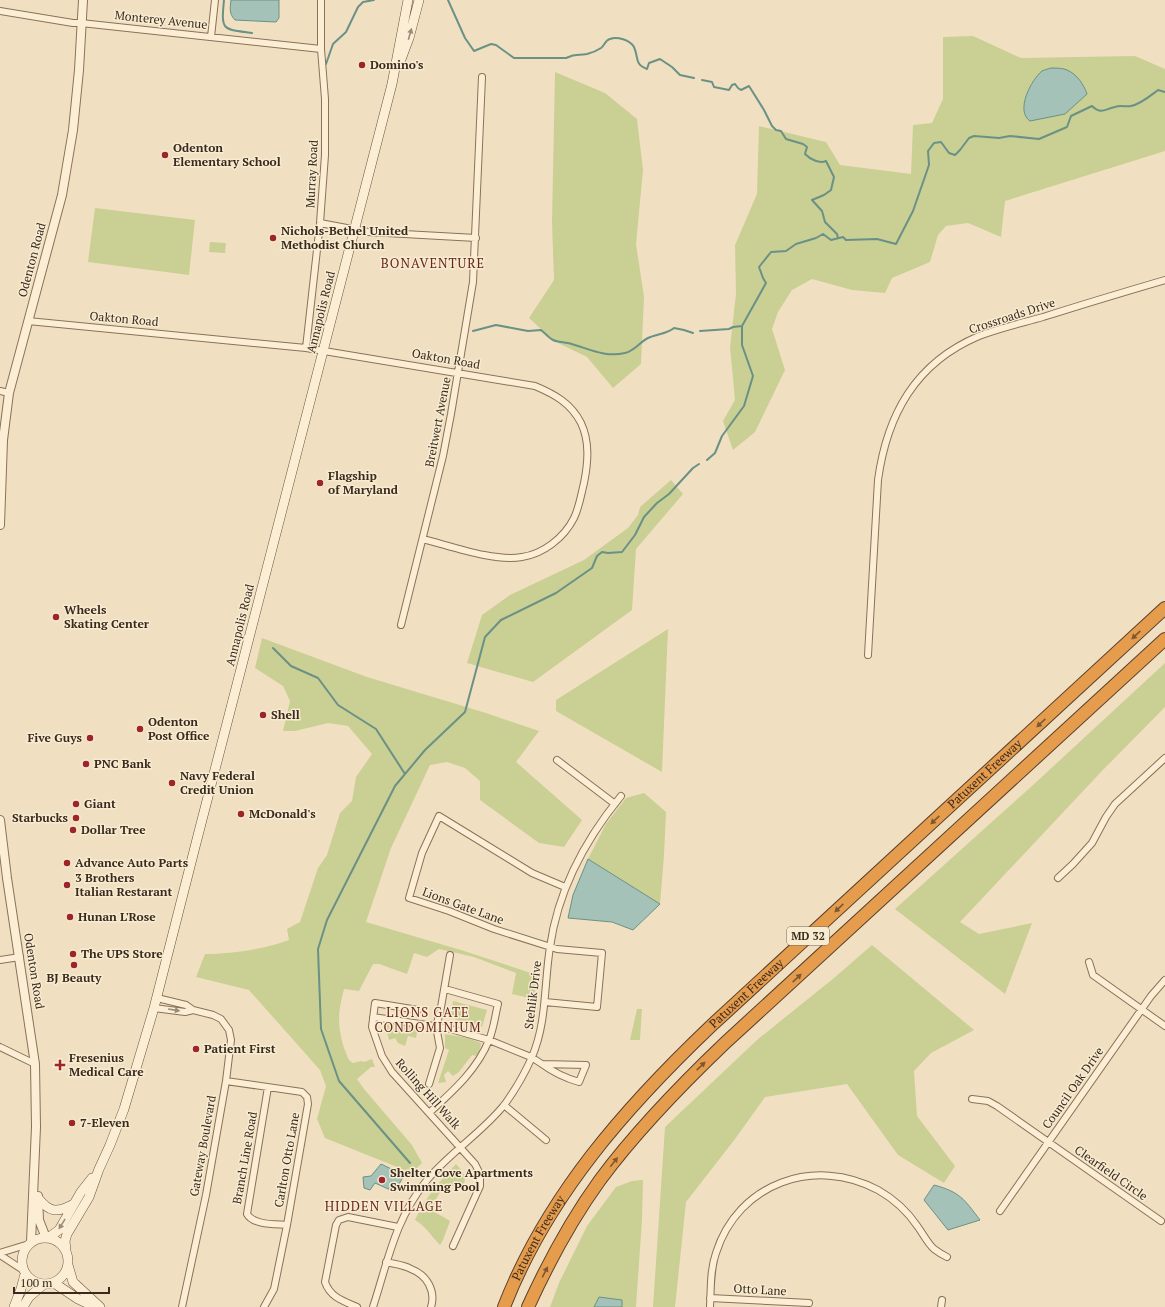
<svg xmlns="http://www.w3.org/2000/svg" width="1165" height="1307" font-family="'PT Serif',serif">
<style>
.green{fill:#cacf94}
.water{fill:#a4c2b8;stroke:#6a9186}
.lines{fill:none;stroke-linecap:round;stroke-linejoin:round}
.stream{stroke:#6a9186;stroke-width:2}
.minor-casing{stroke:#8b7157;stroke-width:8}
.tertiary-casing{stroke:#8b7157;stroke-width:10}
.secondary-casing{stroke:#6c523b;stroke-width:10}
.motorway-casing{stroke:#583f2c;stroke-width:14}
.minor{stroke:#fbeed5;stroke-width:6}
.tertiary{stroke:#fbeed5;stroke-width:8}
.secondary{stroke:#fbeed5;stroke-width:9}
.motorway{stroke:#e59c4d;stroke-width:12}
.oneway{fill:#9a8c79}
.oneway2{fill:#7e5830}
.poi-dot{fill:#9d2429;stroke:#f7ebd1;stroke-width:1.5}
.labels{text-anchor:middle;stroke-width:3;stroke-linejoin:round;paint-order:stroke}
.shield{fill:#f7ebd1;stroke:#736453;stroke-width:1}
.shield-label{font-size:11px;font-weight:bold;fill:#3a2a1d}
.street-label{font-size:12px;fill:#3a2a1d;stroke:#f7ebd1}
.poi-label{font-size:12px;font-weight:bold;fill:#3a2a1d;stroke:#f7ebd1;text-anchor:start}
.neighbourhood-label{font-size:13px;letter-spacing:1px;fill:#69271a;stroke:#f7ebd1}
</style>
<rect width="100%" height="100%" fill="#f0e0c1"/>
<path class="green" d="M 973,36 L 1021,58 L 1135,56 L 1165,69 L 1165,151 L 1005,201 L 1001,237 L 968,223 L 946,226 L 938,235 L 930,262 L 892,278 L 885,293 L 852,290 L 812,279 L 792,290 L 778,312 L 772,329 L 785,370 L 755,432 L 733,450 L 723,421 L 735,400 L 730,347 L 736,294 L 735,245 L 757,194 L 759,126 L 826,142 L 840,165 L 911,174 L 913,125 L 932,123 L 943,99 L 943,37 Z
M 555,72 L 605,93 L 637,119 L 643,170 L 636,244 L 644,297 L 641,364 L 613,388 L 587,357 L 554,341 L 529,318 L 554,280 L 552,222 Z
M 95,208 L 195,220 L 189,275 L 88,262 Z
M 210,242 L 226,243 L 225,253 L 209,252 Z
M 671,480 L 683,494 L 636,549 L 632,610 L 533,682 L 467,663 L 482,615 L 510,595 L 584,560 L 628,528 L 638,515 L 640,507 Z
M 668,629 L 662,772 L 556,711 L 556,700 Z
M 262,638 L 367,677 L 486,713 L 539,731 L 516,762 L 582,820 L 564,847 L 539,843 L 480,800 L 480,781 L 465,768 L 447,762 L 430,765 L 391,848 L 366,922 L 464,951 L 537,975 L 534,999 L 512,994 L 516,973 L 474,957 L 439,949 L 427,957 L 414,953 L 407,974 L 379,964 L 373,964 L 359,991 L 344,989 C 338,1012 337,1024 344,1048 C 347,1054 347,1060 353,1063 L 361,1061 L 364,1062 L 372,1059 L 375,1067 L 371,1067 L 357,1079 L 364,1089 L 412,1145 L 422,1163 L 412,1173 L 325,1138 L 317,1119 L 326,1086 L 320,1070 L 249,990 L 196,977 L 205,954 C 231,954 265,949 289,940 L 287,929 L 300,922 L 318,868 L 327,855 L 340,813 L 352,801 L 356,777 L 372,754 L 348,726 L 328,723 L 295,731 L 283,731 L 290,701 L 283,686 L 255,668 Z
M 1165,663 L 1165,707 L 1100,773 L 960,922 L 979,934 L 1032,923 L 1005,994 L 895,909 L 1032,786 Z
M 644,793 L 666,812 L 664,855 L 660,904 L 588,859 L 606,824 L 626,798 Z
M 872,945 L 974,1030 L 931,1053 L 914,1071 L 917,1116 L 955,1166 L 944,1183 L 898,1155 L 847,1084 L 765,1097 L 735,1139 L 686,1202 L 675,1307 L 653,1307 L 665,1127 L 757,1040 L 834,978 Z
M 453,1001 L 487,1010 L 482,1027 L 461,1022 L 451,1017 Z
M 637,1009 L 642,1009 L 640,1040 L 630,1040 Z
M 387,1022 L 418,1028 L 416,1038 L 408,1036 L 405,1046 L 398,1043 L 395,1038 L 389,1040 L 386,1029 Z
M 445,1034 L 468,1038 L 481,1043 L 480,1051 L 476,1056 L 472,1055 L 459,1072 L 453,1076 L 448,1071 L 444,1075 L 446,1082 L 438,1083 L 449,1050 L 445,1048 Z
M 456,1164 C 463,1172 470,1179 460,1188 L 446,1184 C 440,1192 434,1200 433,1211 L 450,1221 L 443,1240 L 440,1245 C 431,1236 426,1226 415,1220 C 425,1198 440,1181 456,1164 Z
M 643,1180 L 642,1220 L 636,1307 L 550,1307 L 559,1283 L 587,1226 L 616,1187 L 632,1181 Z"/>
<path class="water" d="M 231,0 L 279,0 L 279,18 L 276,22 L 235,20 C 229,14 230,8 231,0 Z
M 1051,68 C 1056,68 1063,68 1067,70 C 1077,74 1084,85 1087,94 L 1065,114 L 1030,121 C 1015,111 1031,80 1042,71 C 1044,70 1048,69 1051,68 Z
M 588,859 L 660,904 L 633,930 L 612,922 L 568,918 L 573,895 Z
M 381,1164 L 404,1175 L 395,1192 L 375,1183 L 370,1190 L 364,1188 L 363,1177 L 371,1176 Z
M 934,1185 C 960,1192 964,1199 980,1220 L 948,1230 L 924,1200 Z
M 599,1297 L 622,1300 L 622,1307 L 594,1307 Z"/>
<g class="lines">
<path class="stream" d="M 224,0 C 221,31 222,29 252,33
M 448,0 L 465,38 L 474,51 L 491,44 L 496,45 L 514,58 L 566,58 C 577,53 578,56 587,54 C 591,53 598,50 601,48 C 605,45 605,40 610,39 C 617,36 630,40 634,47 C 639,58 634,64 647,69 L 649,63 L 660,59 L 672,67 L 680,75 L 694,78
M 326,64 L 333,44 L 346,32 L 358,7 L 363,2 L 374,0
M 702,80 L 712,82 L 714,87 L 729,90 L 732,85 L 735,84 L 738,88 L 741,90 L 749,86 L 764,110 L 772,126 L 776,130 L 781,131 L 786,139 L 803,144 L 807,147 L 805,154 C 810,159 819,164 826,161 L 834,177 L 831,190 L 824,195 L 812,200 L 822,211 L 825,222 L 837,234 L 838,238
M 473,331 L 496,325 L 528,331 L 541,330 C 545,333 549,338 553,340 C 557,342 563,342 568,343 C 588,348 604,358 625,353 C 634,351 640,342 648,338 C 656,334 667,334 674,328 L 684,330 L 693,333
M 700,331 L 729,329 L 733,327 L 742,326
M 707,460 L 715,453 L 722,436 L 744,406 L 753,376 L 742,345 L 742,326 L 766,283 L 763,278 L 759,267 L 771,252 L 786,251 L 796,244 L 816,238 L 823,234 L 831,240 L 843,237 L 846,240 L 877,239 L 896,244 L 913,211 L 929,165 L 928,151 L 934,143 L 941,142 L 949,153 L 955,155 L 960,150 L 969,138 L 974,136 L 999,138 L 1010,136 L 1039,139 L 1067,127 L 1071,116 L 1092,106 C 1101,115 1105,109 1115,107 C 1120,105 1126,107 1131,106 C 1141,104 1150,96 1158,90 L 1165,92
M 273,648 L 291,666 L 318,678 L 338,705 L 376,729 L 405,774
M 410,1163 L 339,1081 L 321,1029 L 318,949 L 327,920 L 395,786 L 425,750 L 465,712 L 485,637 L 501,620 L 556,593 L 592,568 L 597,556 L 602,552 L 608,553 L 622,552 L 635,535 L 644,517 L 657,503 L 669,494 L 693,468 L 699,464"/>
<defs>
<path id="minor" d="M 0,11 L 73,23 L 81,23 L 321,49
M 211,37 L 215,0
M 320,223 L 368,232 L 476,238
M 28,321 L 306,348 L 535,386 C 554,394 571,403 581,423 C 590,442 588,463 584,483 C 581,495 579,508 574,518 C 564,538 543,554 522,557 C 494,562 451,546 423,539
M 306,348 L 320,223 L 325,155 L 325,99 L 321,49 L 321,0
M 0,391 L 9,393
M 401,625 L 443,456 L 451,414 L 473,282 L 482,77
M 868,655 L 878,480 C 887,415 915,363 979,336 C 999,328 1022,323 1043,317 C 1084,304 1124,292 1165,280
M 557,760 L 615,804
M 1058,878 L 1073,864 L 1092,843 L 1106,817 L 1115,804 L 1165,758
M 0,960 L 20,957
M 1089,962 L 1093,975 L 1165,1026
M 157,998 L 186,1005 L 193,1010 L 213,1015 L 221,1019 L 229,1030 L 231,1040 L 226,1081 L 206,1195 L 182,1307
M 545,1002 L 597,1007 L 602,953 L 557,949 L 494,929 L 449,911 L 409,898 L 422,853 L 439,816 L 532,873 L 565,887
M 154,1008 L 185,1012 L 193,1010
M 418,1010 L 375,1003 L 372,1027 L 382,1056 L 392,1072 L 475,1164 L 480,1174 L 480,1186 L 453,1246
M 373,1017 L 447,1028 L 489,1040 L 531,1057 L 542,1064 L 586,1065 L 579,1082 C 565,1078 553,1072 542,1064
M 0,1047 L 35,1064
M 226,1081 L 302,1092 L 307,1097 L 308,1104 L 287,1225 L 274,1289 L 264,1307
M 429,1084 L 440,1048 L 436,1026 L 440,1013 L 450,955
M 268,1087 L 247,1214 C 253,1225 275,1224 287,1225
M 972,1099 L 988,1101 L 997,1106 L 1161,1221
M 504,1105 L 546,1140
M 429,1113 C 453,1091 477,1070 489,1040 C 494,1028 495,1016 498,1004 L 445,989
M 1000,1211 L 1151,996 L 1165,980
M 0,1253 L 29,1244
M 0,1255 L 23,1270
M 386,1262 C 394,1264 404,1265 411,1269 C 427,1275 436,1291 431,1307
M 710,1298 L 809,1303
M 357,1307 C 343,1301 330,1297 325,1282 L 336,1225 L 339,1220 L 348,1217 L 398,1227
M 373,1307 C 388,1261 395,1219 427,1180 C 450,1152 482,1133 505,1104 C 515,1090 525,1073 532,1057 C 547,1022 544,984 550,947 C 558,890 585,840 621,796
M 710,1307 C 711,1289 710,1270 716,1253 C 738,1183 815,1156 878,1190 C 894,1199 908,1212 918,1227 C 923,1234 928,1244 934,1249 C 938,1252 943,1255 947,1257
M 941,1307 L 942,1300"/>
<path id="tertiary" d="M 0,525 L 3,440 L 9,393 L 62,195 L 73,130 L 79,70 L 83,0
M 0,820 L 7,878 L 35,1064 L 36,1127 L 31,1242
M 38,1196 L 39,1220 L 46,1238"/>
<path id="secondary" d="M 400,62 L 409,38 L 419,0
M 38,1198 C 50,1213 57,1213 74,1204
M22 1261a23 23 0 1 1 46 0a23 23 0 1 1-46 0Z
M 48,1238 L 59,1230 L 81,1192 L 92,1178
M 66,1251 L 65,1241 L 67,1234 L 89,1197 L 99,1169 L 110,1145 L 124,1109 L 154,1008 L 195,847 L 392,84 L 408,0
M 68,1265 L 73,1282 L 100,1307
M 54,1283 L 78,1299 L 95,1307
M 14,1307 L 21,1289 L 25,1274
M 23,1307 L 29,1297 L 43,1285"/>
<g id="motorway">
<path id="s1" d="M 504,1307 C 547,1196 626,1107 711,1026 L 1165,608"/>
<path d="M 528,1307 C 548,1263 571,1220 600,1180 C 637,1130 680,1086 725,1043 L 1165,639"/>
</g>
</defs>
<use href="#minor" class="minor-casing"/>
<use href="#tertiary" class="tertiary-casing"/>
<use href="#secondary" class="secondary-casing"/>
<use href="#motorway" class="motorway-casing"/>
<use href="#minor" class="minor"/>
<use href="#tertiary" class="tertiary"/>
<use href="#secondary" class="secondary"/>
<use href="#motorway" class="motorway"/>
</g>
<defs><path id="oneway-solid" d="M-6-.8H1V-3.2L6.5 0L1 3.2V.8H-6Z"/></defs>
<g class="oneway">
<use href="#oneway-solid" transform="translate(410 34) rotate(-74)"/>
<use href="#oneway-solid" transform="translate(174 1010) rotate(9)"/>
<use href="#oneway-solid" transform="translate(62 1224) rotate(122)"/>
</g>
<g class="oneway2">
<use href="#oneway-solid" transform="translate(1136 635) rotate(137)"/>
<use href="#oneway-solid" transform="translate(1041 723) rotate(137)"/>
<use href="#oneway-solid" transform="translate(935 820) rotate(137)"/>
<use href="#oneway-solid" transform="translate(839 908) rotate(137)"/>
<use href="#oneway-solid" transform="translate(797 978) rotate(-43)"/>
<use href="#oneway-solid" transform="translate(701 1066) rotate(-44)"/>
<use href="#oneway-solid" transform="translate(614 1162) rotate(-52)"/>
<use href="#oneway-solid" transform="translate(545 1272) rotate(-63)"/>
</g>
<g class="poi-dot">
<circle cx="362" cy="65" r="4"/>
<circle cx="165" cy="155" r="4"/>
<circle cx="273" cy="238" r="4"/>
<circle cx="320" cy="483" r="4"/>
<circle cx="56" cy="617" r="4"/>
<circle cx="263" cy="715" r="4"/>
<circle cx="140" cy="729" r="4"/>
<circle cx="90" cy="738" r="4"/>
<circle cx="86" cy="764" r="4"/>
<circle cx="172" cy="783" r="4"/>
<circle cx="76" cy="804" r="4"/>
<circle cx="241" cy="814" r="4"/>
<circle cx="76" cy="818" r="4"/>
<circle cx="73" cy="830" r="4"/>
<circle cx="67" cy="863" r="4"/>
<circle cx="67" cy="885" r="4"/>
<circle cx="70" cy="917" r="4"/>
<circle cx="73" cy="954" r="4"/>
<circle cx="74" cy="965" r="4"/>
<circle cx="196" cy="1049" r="4"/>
<path d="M58 1059h4v4h4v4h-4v4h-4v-4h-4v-4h4z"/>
<circle cx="72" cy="1123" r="4"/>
<circle cx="382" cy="1180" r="4"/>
</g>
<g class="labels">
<rect class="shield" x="787" y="927" width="42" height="18" rx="3"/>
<g class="shield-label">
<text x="808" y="940">MD 32</text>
</g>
<g class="street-label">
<text transform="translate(161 20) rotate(6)" y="4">Monterey Avenue</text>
<text transform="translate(312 174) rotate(-87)" y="4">Murray Road</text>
<text transform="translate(32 260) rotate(-75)" y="4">Odenton Road</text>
<text transform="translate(321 312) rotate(-76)" y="4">Annapolis Road</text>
<text transform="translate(1012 316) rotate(-18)" y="4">Crossroads Drive</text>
<text transform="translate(124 319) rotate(5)" y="4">Oakton Road</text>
<text transform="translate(446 359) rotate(10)" y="4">Oakton Road</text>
<text transform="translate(438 422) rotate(-79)" y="4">Breitwert Avenue</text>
<text transform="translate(240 625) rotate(-76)" y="4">Annapolis Road</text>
<text dy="4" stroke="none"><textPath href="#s1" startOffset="724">Patuxent Freeway</textPath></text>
<text transform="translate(463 906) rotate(20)" y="4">Lions Gate Lane</text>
<text transform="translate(34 971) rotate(81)" y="4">Odenton Road</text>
<text dy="4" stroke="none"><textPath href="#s1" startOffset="400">Patuxent Freeway</textPath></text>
<text transform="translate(533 995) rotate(-83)" y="4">Stehlik Drive</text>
<text transform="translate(1073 1088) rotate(-55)" y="4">Council Oak Drive</text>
<text transform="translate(428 1094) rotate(48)" y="4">Rolling Hill Walk</text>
<text transform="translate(203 1146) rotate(-80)" y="4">Gateway Boulevard</text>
<text transform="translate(245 1158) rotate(-80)" y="4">Branch Line Road</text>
<text transform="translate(287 1160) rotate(-80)" y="4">Carlton Otto Lane</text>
<text transform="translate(1111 1173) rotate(35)" y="4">Clearfield Circle</text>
<text dy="4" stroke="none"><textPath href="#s1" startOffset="77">Patuxent Freeway</textPath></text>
<text transform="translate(760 1290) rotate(3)" y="4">Otto Lane</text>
</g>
<g class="poi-label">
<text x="370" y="69">Domino's</text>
<text x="173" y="152">Odenton<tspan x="173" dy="14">Elementary School</tspan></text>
<text x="281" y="235">Nichols-Bethel United<tspan x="281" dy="14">Methodist Church</tspan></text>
<text x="328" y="480">Flagship<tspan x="328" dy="14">of Maryland</tspan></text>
<text x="64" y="614">Wheels<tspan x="64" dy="14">Skating Center</tspan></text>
<text x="271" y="719">Shell</text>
<text x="148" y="726">Odenton<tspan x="148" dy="14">Post Office</tspan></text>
<text x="82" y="742" text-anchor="end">Five Guys</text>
<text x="94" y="768">PNC Bank</text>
<text x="180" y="780">Navy Federal<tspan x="180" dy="14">Credit Union</tspan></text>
<text x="84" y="808">Giant</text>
<text x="249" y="818">McDonald's</text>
<text x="68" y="822" text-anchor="end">Starbucks</text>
<text x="81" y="834">Dollar Tree</text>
<text x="75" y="867">Advance Auto Parts</text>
<text x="75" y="882">3 Brothers<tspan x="75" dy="14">Italian Restarant</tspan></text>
<text x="78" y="921">Hunan L'Rose</text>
<text x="81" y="958">The UPS Store</text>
<text x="74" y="982" text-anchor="middle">BJ Beauty</text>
<text x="204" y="1053">Patient First</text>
<text x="69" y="1062">Fresenius<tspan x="69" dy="14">Medical Care</tspan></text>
<text x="80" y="1127">7-Eleven</text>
<text x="390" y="1177">Shelter Cove Apartments<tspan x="390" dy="14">Swimming Pool</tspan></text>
</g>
<g class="neighbourhood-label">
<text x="433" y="268">BONAVENTURE</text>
<text x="428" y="1017">LIONS GATE<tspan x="428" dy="15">CONDOMINIUM</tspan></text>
<text x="384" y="1211">HIDDEN VILLAGE</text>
</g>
</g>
<path d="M14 1287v6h95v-6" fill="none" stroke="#3a2a1d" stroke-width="2"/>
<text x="20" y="1287" font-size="12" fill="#3a2a1d" stroke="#f7ebd1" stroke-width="3" paint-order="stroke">100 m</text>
</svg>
